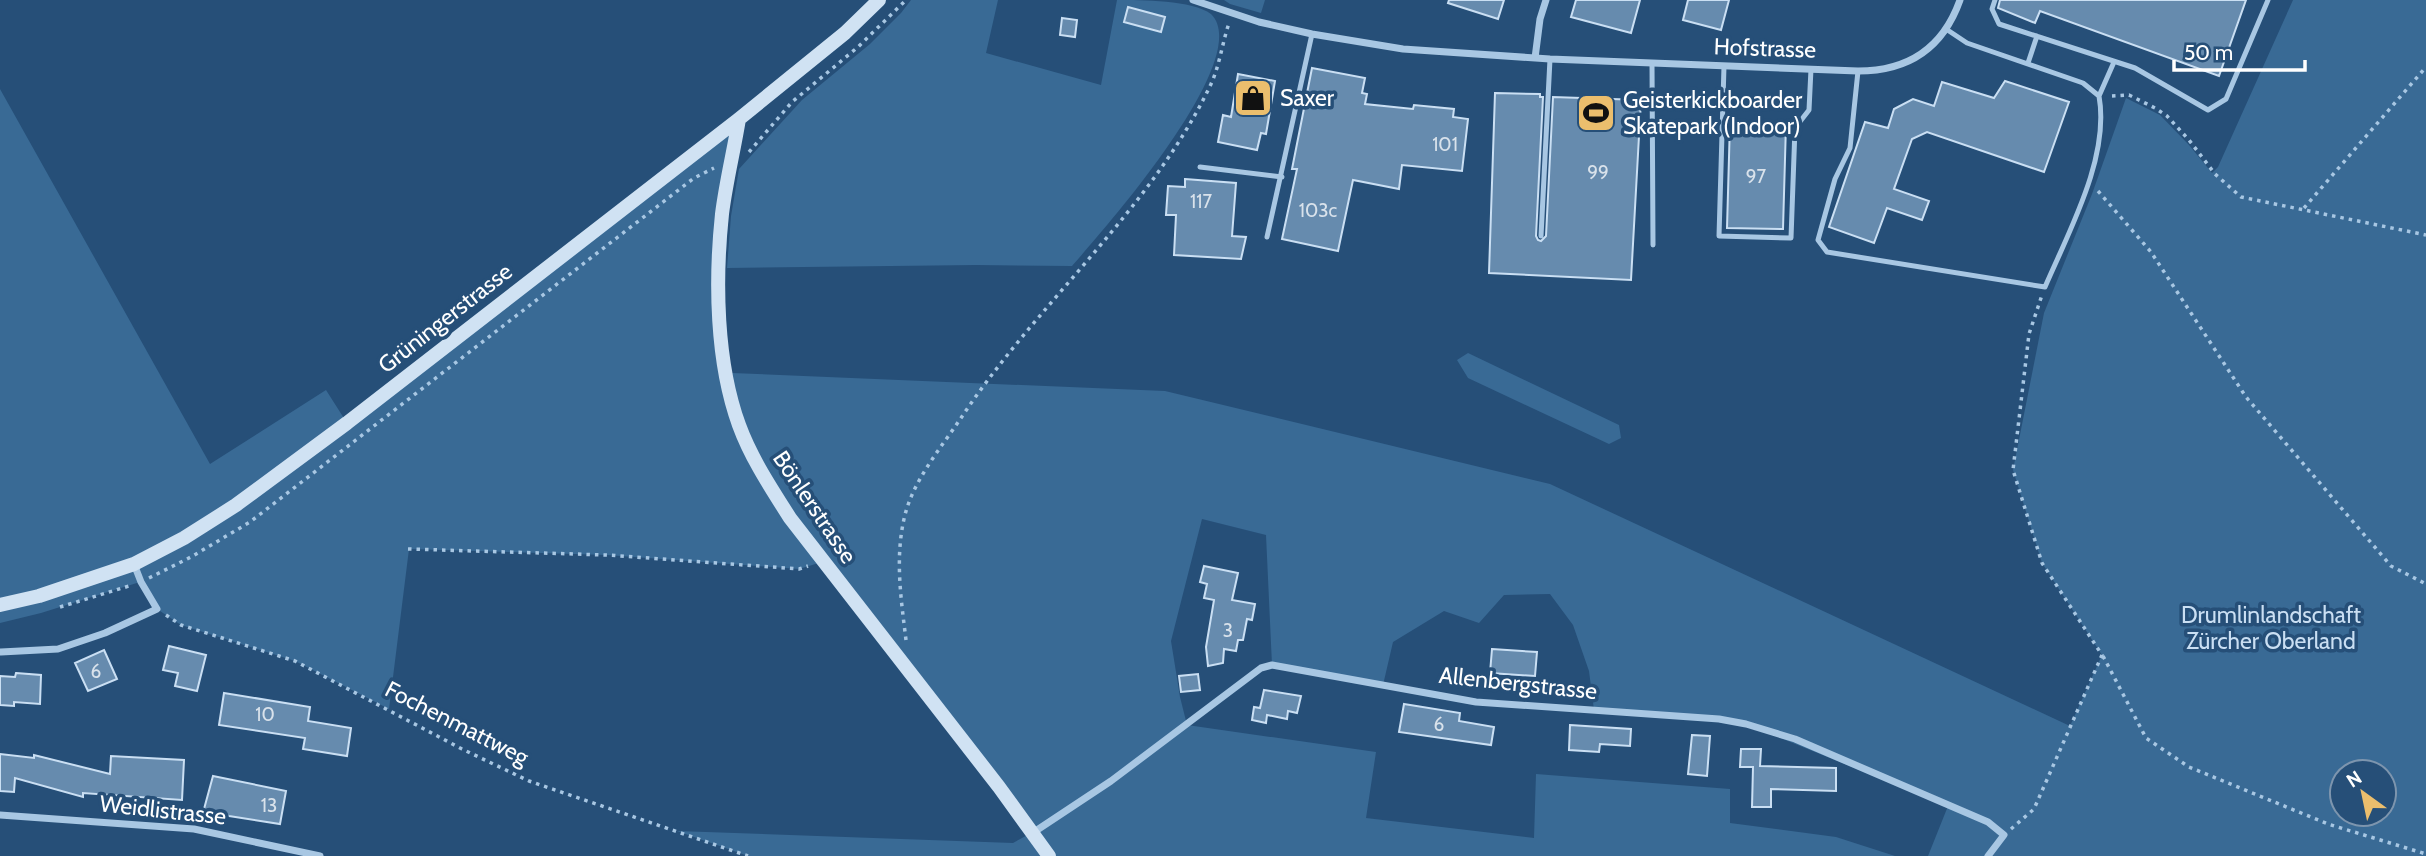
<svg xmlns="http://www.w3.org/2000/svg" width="2426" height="856" font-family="Cabin,sans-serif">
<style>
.green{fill:#396a95;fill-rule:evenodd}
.building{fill:#668bae;stroke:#cadff3;stroke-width:2}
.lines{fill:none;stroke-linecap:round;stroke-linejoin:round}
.path{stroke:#a8c7e3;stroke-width:3.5;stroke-dasharray:3.5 5;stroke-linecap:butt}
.lane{stroke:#a8c7e3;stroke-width:5}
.street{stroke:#a8c7e3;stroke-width:7}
.secondary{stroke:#d0e2f3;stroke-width:14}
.labels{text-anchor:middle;stroke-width:7;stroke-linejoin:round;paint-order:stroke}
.number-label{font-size:19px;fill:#d9e2eb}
.street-label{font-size:23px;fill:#fff;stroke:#264f78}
.poi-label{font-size:23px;fill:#fff;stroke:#264f78;text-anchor:start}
.park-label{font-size:23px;fill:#cadff3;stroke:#264f78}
</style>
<rect width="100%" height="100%" fill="#264f78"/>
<path class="green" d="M 911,0 L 998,0 L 986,53 L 1101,85 L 1117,0 C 1141,0 1193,0 1211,14 C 1256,58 1102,232 1072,266 L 976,265 L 727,268 L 731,216 L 739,169 L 802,100 L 870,44 L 901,13 Z
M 1224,0 L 1265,0 L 1261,13 L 1230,4 Z
M 2293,0 L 2426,0 L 2426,856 L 1928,856 L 1948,806 L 1746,724 L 1594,710 L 1589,671 L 1573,625 L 1550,594 L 1504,595 L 1479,623 L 1444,611 L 1393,642 L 1383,685 L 1272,665 L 1266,535 L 1202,519 L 1171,641 L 1180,697 L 1187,725 L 1376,752 L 1366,818 L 1534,838 L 1536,774 L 1730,789 L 1730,823 L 1836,837 L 1895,856 L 748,856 L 677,831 L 1013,843 L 1033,832 L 822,562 L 799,569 L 607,555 L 409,549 L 389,709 L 295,661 L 181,625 L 157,609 L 140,582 L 41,613 L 0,623 L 0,89 L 210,464 L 326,390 L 347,423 L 739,119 L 732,164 L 721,329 L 732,373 L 1165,391 L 1550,484 L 2070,726 L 2102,655 L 2042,563 L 2013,470 L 2044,313 L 2092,194 L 2126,98 L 2160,115 L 2189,145 L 2212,173 L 2218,167 ZM 2342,772 L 2384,772 L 2384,814 L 2342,814 Z
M 1468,353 L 1619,425 L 1621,438 L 1609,444 L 1468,378 L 1457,360 Z"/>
<path class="building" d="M 1449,0 L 1504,0 L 1498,19 L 1448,3 Z
M 1576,0 L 1640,0 L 1631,33 L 1571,17 Z
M 1688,0 L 1729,0 L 1721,30 L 1683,20 Z
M 2000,0 L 2246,0 L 2219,76 L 2040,11 L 2035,23 L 1998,8 Z
M 1128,7 L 1165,17 L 1161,32 L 1124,22 Z
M 1062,18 L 1077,20 L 1075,37 L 1060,35 Z
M 1312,68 L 1365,78 L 1362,93 L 1367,94 L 1365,104 L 1413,109 L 1414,105 L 1454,109 L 1453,117 L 1468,119 L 1462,171 L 1402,165 L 1399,189 L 1353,180 L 1338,251 L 1282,239 L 1297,169 L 1292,169 Z
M 1238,74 L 1275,81 L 1266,134 L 1261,133 L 1257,150 L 1218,142 L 1223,115 L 1231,117 Z
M 2005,81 L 2069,102 L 2044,172 L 1927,132 L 1912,139 L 1894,189 L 1929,201 L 1922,220 L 1887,208 L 1874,243 L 1829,227 L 1865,122 L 1888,128 L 1894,109 L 1913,99 L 1934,106 L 1942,82 L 1994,98 Z
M 1495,93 L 1540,94 L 1540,97 L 1543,97 L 1536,236 L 1538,240 L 1541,241 L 1546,236 L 1553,97 L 1641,100 L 1631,280 L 1489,273 Z
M 1730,122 L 1786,124 L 1783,229 L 1727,228 Z
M 1185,179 L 1236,183 L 1232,236 L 1246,237 L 1241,259 L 1174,255 L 1176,215 L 1166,215 L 1168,186 L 1185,187 Z
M 1204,566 L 1238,573 L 1232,600 L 1255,604 L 1252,620 L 1247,619 L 1243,640 L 1238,640 L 1236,651 L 1224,649 L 1223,663 L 1208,666 L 1206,647 L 1214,600 L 1204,598 L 1207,584 L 1200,582 Z
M 169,646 L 206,655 L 197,691 L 175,686 L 178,673 L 163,670 Z
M 1492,649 L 1537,652 L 1535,676 L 1490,673 Z
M 104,650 L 117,679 L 88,691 L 75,663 Z
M 16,673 L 41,675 L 40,704 L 14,702 L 14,706 L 0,705 L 0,676 L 15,677 Z
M 1198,674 L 1200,690 L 1181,692 L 1179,676 Z
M 1264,690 L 1301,696 L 1297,713 L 1288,711 L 1287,719 L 1267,715 L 1266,723 L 1252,720 L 1254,707 L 1260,708 Z
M 224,693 L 310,707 L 308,721 L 351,728 L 347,756 L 303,749 L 305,738 L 219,725 Z
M 1404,704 L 1460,713 L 1459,721 L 1494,727 L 1491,745 L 1399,732 Z
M 1570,725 L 1631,729 L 1630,746 L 1600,744 L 1599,752 L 1569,750 Z
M 1692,735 L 1710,736 L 1707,776 L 1688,774 Z
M 1741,749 L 1761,749 L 1760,766 L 1836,768 L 1836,791 L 1771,789 L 1771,807 L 1752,807 L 1753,767 L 1740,767 Z
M 0,754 L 34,758 L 34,755 L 110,774 L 111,756 L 184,760 L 182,800 L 83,793 L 83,797 L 15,778 L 14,792 L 0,791 Z
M 213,776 L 286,791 L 280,824 L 229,816 L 204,809 Z"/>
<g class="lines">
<path class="path" d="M 2112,96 L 2129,95 L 2155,108 L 2167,116 L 2189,140 L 2215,174 L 2241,197 L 2426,235
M 749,152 L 792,102 L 858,47 L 906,0
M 2098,191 L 2151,252 L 2246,397 L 2391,566 L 2426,584
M 2304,208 L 2426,67
M 408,549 L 607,555 L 799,569 L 808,566
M 149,578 L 191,557 L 250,522 L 694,178 L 714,168
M 60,607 L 129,586
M 166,615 L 181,625 L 295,661 L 462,749 L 529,781 L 748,856
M 906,640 C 901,599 895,559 904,519 C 912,482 940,449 961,418 C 1037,303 1152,209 1211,84 C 1220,64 1222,44 1229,23
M 2103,656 L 2146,738 L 2189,767 L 2328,824 L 2426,854
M 2011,829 L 2034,809 L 2102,655 L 2042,563 L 2013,470 L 2029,334 L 2042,295"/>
<path class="lane" d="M 1995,0 L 1992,9 L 1999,24 L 2135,68 L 2208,110 L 2226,99 L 2268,0
M 2028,63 L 2037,36
M 1652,64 L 1653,245
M 1724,66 L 1719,236 L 1791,238 L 1795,128 L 1809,110 L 1811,69
M 1858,71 L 1850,148 L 1835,179 L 1818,240 L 1827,252 L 2045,287 C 2069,231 2110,157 2099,96 L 2083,83 L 1967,43 L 1946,29
M 2099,96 L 2114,62
M 1200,167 L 1282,177
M 1541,236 L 1550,59
M 1267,237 L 1312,34"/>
<path class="street" d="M 1193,0 L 1259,22 L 1312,34 L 1403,49 L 1550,59 L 1858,71 C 1908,71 1943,48 1960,0
M 1535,58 L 1540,19 L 1546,0
M 1,652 L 58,649 L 105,633 L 157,609 L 141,582 L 134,564
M 0,815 L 194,829 L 320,856
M 1034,832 L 1111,781 L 1261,668 L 1272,665 L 1476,702 L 1719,719 L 1746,724 L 1795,739 L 1988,822 L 2004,835 L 1988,856"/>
<path class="secondary" d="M 739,119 C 734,150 726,182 722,214 C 715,280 716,362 739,425 C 751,458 771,488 790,518 L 999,787 L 1049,856
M 0,605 L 39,596 L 134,564 L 184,538 L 236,505 L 347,423 L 739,119 L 845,33 L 879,0"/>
</g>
<defs>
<symbol id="shop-square" viewBox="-11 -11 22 22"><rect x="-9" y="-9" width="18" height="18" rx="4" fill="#ebbe6d" stroke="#264f78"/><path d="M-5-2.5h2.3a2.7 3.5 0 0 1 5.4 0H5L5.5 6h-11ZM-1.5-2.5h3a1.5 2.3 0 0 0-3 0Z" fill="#111"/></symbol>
<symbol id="stadium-square" viewBox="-11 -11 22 22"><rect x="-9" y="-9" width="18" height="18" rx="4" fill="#ebbe6d" stroke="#264f78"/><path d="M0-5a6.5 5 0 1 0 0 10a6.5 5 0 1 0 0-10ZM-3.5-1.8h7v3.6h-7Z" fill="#111"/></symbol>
</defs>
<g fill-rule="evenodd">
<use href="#shop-square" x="1231" y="76" width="44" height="44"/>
<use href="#stadium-square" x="1574" y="91" width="44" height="44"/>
</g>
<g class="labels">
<g class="number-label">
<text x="1445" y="151">101</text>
<text x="1598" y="179">99</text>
<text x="1756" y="183">97</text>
<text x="1201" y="208">117</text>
<text x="1318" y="217">103c</text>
<text x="1228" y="637">3</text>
<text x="96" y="678">6</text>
<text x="265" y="721">10</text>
<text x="1439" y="731">6</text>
<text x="269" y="812">13</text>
</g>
<g class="street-label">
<text transform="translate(1765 48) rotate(2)" y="8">Hofstrasse</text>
<text transform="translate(445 318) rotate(-38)" y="8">Grüningerstrasse</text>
<text transform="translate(815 507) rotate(56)" y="8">Bönlerstrasse</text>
<text transform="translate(1518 683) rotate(6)" y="8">Allenbergstrasse</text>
<text transform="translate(457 723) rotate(27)" y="8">Fochenmattweg</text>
<text transform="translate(163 810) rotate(6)" y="8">Weidlistrasse</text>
</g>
<g class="poi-label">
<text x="1280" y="106">Saxer</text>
<text x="1623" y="108">Geisterkickboarder<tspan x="1623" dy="26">Skatepark (Indoor)</tspan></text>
</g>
<g class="park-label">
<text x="2271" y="623">Drumlinlandschaft<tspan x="2271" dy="26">Zürcher Oberland</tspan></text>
</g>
</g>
<g transform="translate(2363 793) rotate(327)"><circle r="33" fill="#264f78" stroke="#7d95ae" stroke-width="2"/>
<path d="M0-5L12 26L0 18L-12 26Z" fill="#ebbe6d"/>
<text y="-10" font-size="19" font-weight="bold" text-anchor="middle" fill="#ffffff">N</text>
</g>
<path d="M2174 60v10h131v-10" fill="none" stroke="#ffffff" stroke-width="3.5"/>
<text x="2184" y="60" font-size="21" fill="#ffffff" stroke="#264f78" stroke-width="5" paint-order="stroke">50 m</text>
</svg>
